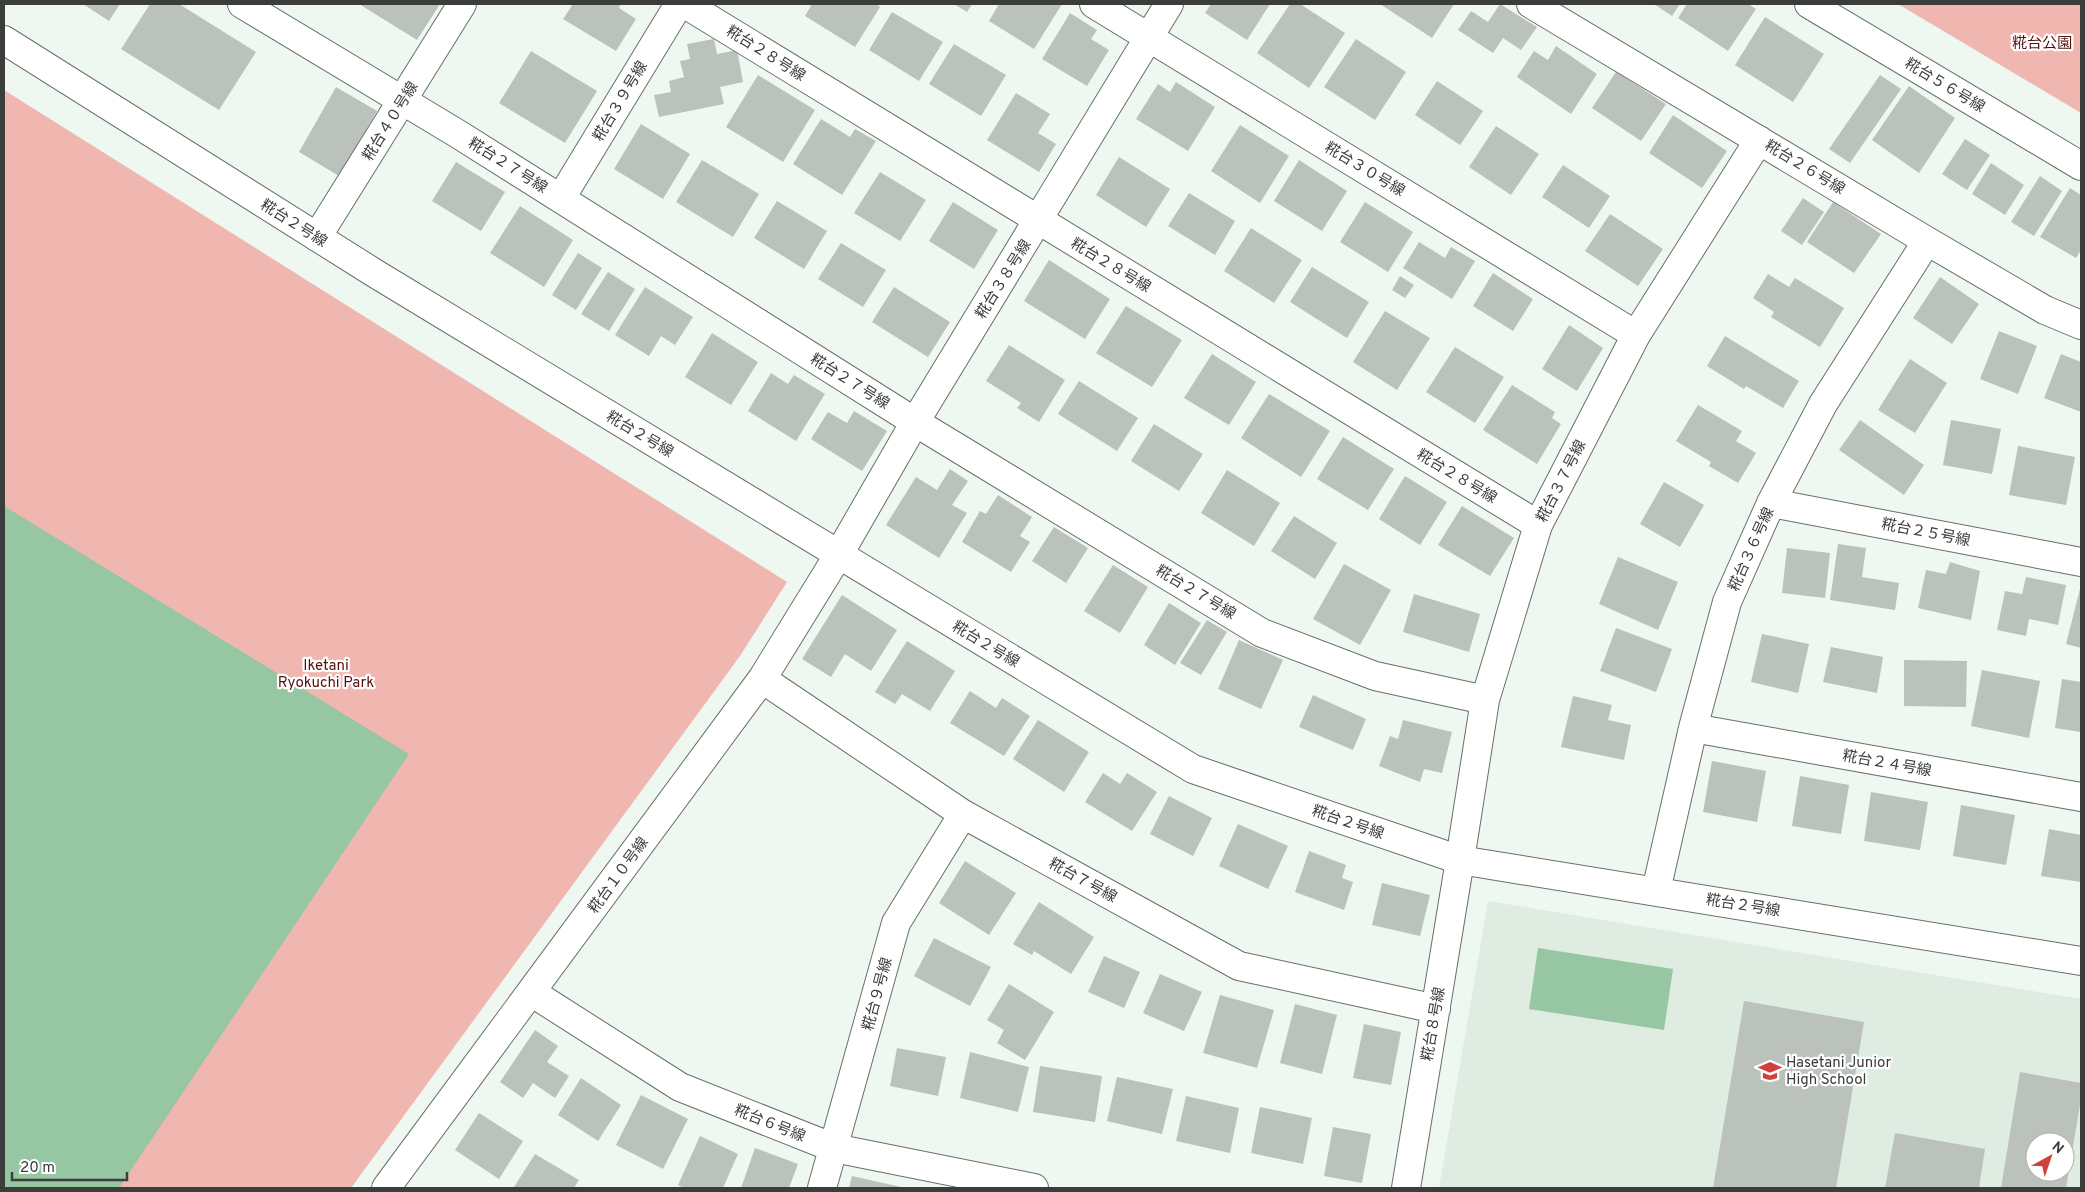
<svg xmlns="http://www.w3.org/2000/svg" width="2085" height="1192" font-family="Overpass,'Noto Sans JP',sans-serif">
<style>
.built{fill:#deece2;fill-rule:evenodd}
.green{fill:#efb7b0}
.water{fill:#96c6a2}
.building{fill:#bbc2bc;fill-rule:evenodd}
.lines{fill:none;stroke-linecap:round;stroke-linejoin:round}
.pedestrian-casing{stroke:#686f6a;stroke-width:30}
.minor-casing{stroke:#686f6a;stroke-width:30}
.tertiary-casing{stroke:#686f6a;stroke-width:30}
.pedestrian{stroke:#fff;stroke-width:28}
.minor{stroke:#fff;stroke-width:28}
.tertiary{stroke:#fff;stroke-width:28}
.labels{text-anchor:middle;stroke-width:4.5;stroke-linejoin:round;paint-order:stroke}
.park-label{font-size:15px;fill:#56110f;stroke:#fff}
.street-label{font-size:15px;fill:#3a3d3a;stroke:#fff}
.poi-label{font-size:15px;fill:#3a3d3a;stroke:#fff;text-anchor:start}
</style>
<rect width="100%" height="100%" fill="#eff7f1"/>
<path class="built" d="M 1488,901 L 2081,999 L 2081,1188 L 1439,1188 ZM 2035,1142 L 2065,1142 L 2065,1172 L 2035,1172 Z"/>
<path class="green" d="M 1898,4 L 2081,4 L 2081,113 Z
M 4,90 L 787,582 L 740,656 L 351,1188 L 4,1188 Z"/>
<path class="water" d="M 4,506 L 409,754 L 119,1188 L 4,1188 Z
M 1538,948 L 1673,969 L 1664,1030 L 1529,1009 Z"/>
<path class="building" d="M 83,4 L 120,4 L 109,21 Z
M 150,4 L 179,4 L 256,52 L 219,110 L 121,49 Z
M 359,4 L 440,4 L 417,40 Z
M 573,4 L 621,4 L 619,8 L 636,19 L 616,51 L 563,19 Z
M 812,4 L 876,4 L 880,7 L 855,47 L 805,16 Z
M 954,4 L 972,4 L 967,12 Z
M 999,4 L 1062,4 L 1034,49 L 989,21 Z
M 1211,4 L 1270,4 L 1247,40 L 1205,13 Z
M 1290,4 L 1300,4 L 1345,33 L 1309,88 L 1257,53 Z
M 1380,4 L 1454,4 L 1432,38 Z
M 1500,4 L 1537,27 L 1521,50 L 1503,38 L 1493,53 L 1458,30 L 1471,11 L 1488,22 Z
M 1654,4 L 1680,4 L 1672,16 Z
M 1687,4 L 1748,4 L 1756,9 L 1728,51 L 1678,18 Z
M 892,12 L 943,42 L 919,81 L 869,50 Z
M 1070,13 L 1097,30 L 1091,39 L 1109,50 L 1087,86 L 1042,59 Z
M 1765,17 L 1824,54 L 1793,102 L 1735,65 Z
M 714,39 L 717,54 L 737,50 L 743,82 L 720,87 L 724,104 L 659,117 L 654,95 L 671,92 L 669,81 L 684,77 L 680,61 L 690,59 L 687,44 Z
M 1356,39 L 1406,72 L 1375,120 L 1324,87 Z
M 954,44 L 1006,75 L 981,116 L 929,84 Z
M 1556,46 L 1597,74 L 1571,114 L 1517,77 L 1534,51 L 1548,60 Z
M 531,51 L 597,91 L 565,143 L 499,103 Z
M 1616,72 L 1666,104 L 1641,141 L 1592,108 Z
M 758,75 L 815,110 L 783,162 L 726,127 Z
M 1880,75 L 1901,89 L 1850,163 L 1829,149 Z
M 1437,81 L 1483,111 L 1460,145 L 1415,115 Z
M 1176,82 L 1215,107 L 1188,151 L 1136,119 L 1158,84 L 1170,92 Z
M 1909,86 L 1955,118 L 1919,173 L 1872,140 Z
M 336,87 L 377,111 L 339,176 L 299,152 Z
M 1016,93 L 1050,114 L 1038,133 L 1056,144 L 1039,172 L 987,140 Z
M 1673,115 L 1727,151 L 1702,188 L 1649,153 Z
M 821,119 L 850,137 L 855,129 L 876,141 L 842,195 L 793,164 Z
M 641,124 L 690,154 L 663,199 L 614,169 Z
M 1240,125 L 1289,156 L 1260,203 L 1211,171 Z
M 1496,126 L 1539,154 L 1511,195 L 1469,167 Z
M 1965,139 L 1990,155 L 1967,190 L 1942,174 Z
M 1119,157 L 1170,189 L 1146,227 L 1096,195 Z
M 702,160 L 759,194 L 733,237 L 676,202 Z
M 1299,160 L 1347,191 L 1322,231 L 1274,201 Z
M 456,162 L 505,192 L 481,231 L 432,201 Z
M 1991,163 L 2024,185 L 2005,215 L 1972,194 Z
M 1563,165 L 1610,196 L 1589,228 L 1542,197 Z
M 880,172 L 926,200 L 900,241 L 854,213 Z
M 2040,176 L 2062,191 L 2034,236 L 2011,222 Z
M 2070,188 L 2081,195 L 2081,250 L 2076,258 L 2040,237 Z
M 1189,193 L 1235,221 L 1215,255 L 1168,226 Z
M 1803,198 L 1824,212 L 1802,245 L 1781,231 Z
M 777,201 L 827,231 L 804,269 L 754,238 Z
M 953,202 L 998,230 L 974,269 L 929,241 Z
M 1365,202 L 1413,232 L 1388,272 L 1340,242 Z
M 1833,202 L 1881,234 L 1854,273 L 1807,242 Z
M 520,206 L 573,240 L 544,287 L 490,253 Z
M 1610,214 L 1663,249 L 1638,286 L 1585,251 Z
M 1251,228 L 1302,260 L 1274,303 L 1224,271 Z
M 1419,242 L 1445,258 L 1451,247 L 1475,261 L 1452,299 L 1403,268 Z
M 841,243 L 886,270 L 863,307 L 818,279 Z
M 578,253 L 602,268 L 576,310 L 552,295 Z
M 1049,260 L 1110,299 L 1085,339 L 1024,301 Z
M 1312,267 L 1369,302 L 1347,338 L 1290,302 Z
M 608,272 L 635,289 L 609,331 L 581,314 Z
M 1493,273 L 1533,299 L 1513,331 L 1473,306 Z
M 1768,274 L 1789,287 L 1795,278 L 1844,308 L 1820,347 L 1771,317 L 1774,312 L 1753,298 Z
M 1400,276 L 1414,285 L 1405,298 L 1392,290 Z
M 1940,277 L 1979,304 L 1952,344 L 1913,318 Z
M 645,287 L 693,317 L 675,345 L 661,336 L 649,356 L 615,335 Z
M 894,287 L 950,322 L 928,357 L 872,322 Z
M 1126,306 L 1182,340 L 1152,387 L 1096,353 Z
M 1385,311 L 1430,338 L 1397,390 L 1353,362 Z
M 1569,325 L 1603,348 L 1577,391 L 1542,369 Z
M 1999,331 L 2037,346 L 2018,394 L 1980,379 Z
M 712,333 L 758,362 L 731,405 L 685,377 Z
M 1725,336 L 1799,381 L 1783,408 L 1746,386 L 1744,389 L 1707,366 Z
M 1009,345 L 1065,380 L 1039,422 L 1017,408 L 1021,403 L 986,381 Z
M 1455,347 L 1504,377 L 1475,423 L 1426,392 Z
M 1212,354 L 1256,382 L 1229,425 L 1184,398 Z
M 2061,354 L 2081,362 L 2081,412 L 2044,398 Z
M 1910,359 L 1947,383 L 1915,433 L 1878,410 Z
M 771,373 L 788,384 L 794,375 L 825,394 L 796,441 L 748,411 Z
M 1079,381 L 1138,418 L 1117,451 L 1058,414 Z
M 1512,385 L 1555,412 L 1552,418 L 1561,424 L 1537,464 L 1483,430 Z
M 1269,394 L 1330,431 L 1301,477 L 1241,438 Z
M 1698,405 L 1742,431 L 1736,441 L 1756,453 L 1738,483 L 1709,466 L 1711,462 L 1676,441 Z
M 854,411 L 887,431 L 862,471 L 811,439 L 828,412 L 847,423 Z
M 1860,420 L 1924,465 L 1904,495 L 1839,450 Z
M 1951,420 L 2001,429 L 1992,474 L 1943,465 Z
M 1154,424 L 1203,454 L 1179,491 L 1131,461 Z
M 1343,437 L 1394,469 L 1368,510 L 1317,479 Z
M 2018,446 L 2075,457 L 2066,505 L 2009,495 Z
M 950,469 L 968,481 L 952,505 L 967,513 L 939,558 L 886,525 L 916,477 L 937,490 Z
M 1227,470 L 1280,503 L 1254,546 L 1201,513 Z
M 1405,476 L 1447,502 L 1420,545 L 1379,519 Z
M 1664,482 L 1704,505 L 1680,547 L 1640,524 Z
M 998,495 L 1032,517 L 1020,536 L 1030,542 L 1011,572 L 962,542 L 980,511 L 986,514 Z
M 1462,506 L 1514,538 L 1490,576 L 1438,545 Z
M 1294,516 L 1337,543 L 1315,579 L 1271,551 Z
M 1054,527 L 1088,548 L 1066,583 L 1032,561 Z
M 1838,544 L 1866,548 L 1862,577 L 1899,583 L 1895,610 L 1830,600 Z
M 1787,548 L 1830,553 L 1825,598 L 1782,593 Z
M 1618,557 L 1678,582 L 1658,630 L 1599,604 Z
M 1950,562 L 1980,571 L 1971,620 L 1918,608 L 1926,570 L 1946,574 Z
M 1344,564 L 1391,590 L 1360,645 L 1313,619 Z
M 1113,565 L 1148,587 L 1120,633 L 1084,611 Z
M 2026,577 L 2066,585 L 2058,625 L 2029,619 L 2026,636 L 1997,630 L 2005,591 L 2022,594 Z
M 2081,585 L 2081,648 L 2066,644 Z
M 1414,594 L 1480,614 L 1469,652 L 1403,632 Z
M 842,595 L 897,630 L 871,671 L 845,654 L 831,677 L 802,659 Z
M 1169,603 L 1201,623 L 1175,665 L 1144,645 Z
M 1207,620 L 1227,632 L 1201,675 L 1180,663 Z
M 1616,628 L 1672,649 L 1656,692 L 1600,671 Z
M 1762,634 L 1809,644 L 1798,693 L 1751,682 Z
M 1239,640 L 1283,660 L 1261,709 L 1218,689 Z
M 907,641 L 955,671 L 930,711 L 902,694 L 895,704 L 875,692 Z
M 1831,647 L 1883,657 L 1877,693 L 1823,682 Z
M 1904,660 L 1967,661 L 1966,707 L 1904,706 Z
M 1982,670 L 2040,681 L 2029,738 L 1971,726 Z
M 2062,679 L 2081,682 L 2081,732 L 2055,728 Z
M 970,691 L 996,708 L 1002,698 L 1030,716 L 1004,756 L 950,723 Z
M 1313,695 L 1366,719 L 1353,750 L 1299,727 Z
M 1573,696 L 1612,705 L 1608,720 L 1631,725 L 1624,760 L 1561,747 Z
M 1038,720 L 1089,752 L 1064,792 L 1013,759 Z
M 1403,720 L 1452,732 L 1442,773 L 1424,769 L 1420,782 L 1379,766 L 1390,736 L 1398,739 Z
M 1712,761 L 1766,771 L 1757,822 L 1703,812 Z
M 1103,773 L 1120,784 L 1127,773 L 1157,792 L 1132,831 L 1085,802 Z
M 1800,776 L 1849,785 L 1841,834 L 1792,826 Z
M 1871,792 L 1928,802 L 1920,850 L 1864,841 Z
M 1169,796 L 1212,818 L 1193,856 L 1150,834 Z
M 1961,805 L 2015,815 L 2006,865 L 1953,856 Z
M 1238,824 L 1288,846 L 1268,889 L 1219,866 Z
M 2049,829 L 2081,835 L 2081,882 L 2041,876 Z
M 1309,851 L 1346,865 L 1342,878 L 1353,882 L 1344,910 L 1295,892 Z
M 965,861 L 1016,893 L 989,935 L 939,903 Z
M 1382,883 L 1430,895 L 1420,936 L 1372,925 Z
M 1039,902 L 1094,937 L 1071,974 L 1034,951 L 1032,955 L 1013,944 Z
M 934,938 L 991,967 L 970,1006 L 914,976 Z
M 1104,956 L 1140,972 L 1124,1008 L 1088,992 Z
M 1160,974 L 1202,992 L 1184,1031 L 1143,1013 Z
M 1009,984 L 1054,1012 L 1025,1060 L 997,1043 L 1004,1030 L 987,1020 Z
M 1220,995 L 1274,1010 L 1257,1068 L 1203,1053 Z
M 1744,1001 L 1864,1022 L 1836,1188 L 1713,1188 Z
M 1295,1004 L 1337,1015 L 1322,1074 L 1280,1063 Z
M 1364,1024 L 1401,1032 L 1391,1085 L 1353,1078 Z
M 535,1030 L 558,1046 L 547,1062 L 569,1076 L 555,1098 L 533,1083 L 523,1098 L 500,1082 Z
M 897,1048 L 946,1057 L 938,1096 L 890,1086 Z
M 970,1052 L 1029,1067 L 1018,1112 L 960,1098 Z
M 1040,1066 L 1102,1076 L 1095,1122 L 1033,1112 Z
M 2020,1072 L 2081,1083 L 2081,1099 L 2066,1188 L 2001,1188 ZM 2035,1142 L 2065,1142 L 2065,1172 L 2035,1172 Z
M 1117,1077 L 1173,1089 L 1162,1134 L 1107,1121 Z
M 581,1078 L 621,1105 L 598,1141 L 558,1115 Z
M 641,1095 L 688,1119 L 663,1169 L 616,1145 Z
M 1186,1096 L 1239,1108 L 1230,1153 L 1176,1141 Z
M 1260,1107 L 1312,1118 L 1303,1164 L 1251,1153 Z
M 479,1113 L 523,1141 L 499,1179 L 455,1150 Z
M 1333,1127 L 1371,1134 L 1362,1183 L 1324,1176 Z
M 1895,1133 L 1985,1149 L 1979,1188 L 1885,1188 Z
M 700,1136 L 738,1154 L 723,1188 L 684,1188 L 678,1185 Z
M 755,1148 L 798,1164 L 789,1188 L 741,1188 Z
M 535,1154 L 579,1180 L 574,1188 L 514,1187 Z
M 852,1176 L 901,1187 L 901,1188 L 849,1188 Z"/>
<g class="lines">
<defs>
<path id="pedestrian" d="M 1809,4 L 2081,166"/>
<path id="minor" d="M 242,4 L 458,134 L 915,422 L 1262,633 L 1375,676 L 1485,700
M 685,4 L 1538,525
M 1094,4 L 1636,335
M 1531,4 L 1927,241 L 2045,310 L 2081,325
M 561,198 L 679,4
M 317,237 L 462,4
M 1771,503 L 2081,562
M 762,679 L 963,814 L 1239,966 L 1436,1009
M 1693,728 L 2081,797
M 1656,891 L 1693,728 L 1727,602 L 1771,503 L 1823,404 L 1927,241
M 531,992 L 680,1087 L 834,1148 L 1034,1188
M 386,1188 L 762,679 L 839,554 L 915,422 L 1169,4
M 822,1188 L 896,923 L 963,814
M 1406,1188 L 1460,860 L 1485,700 L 1538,525 L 1636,335 L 1759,140"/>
<path id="tertiary" d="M 4,40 L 376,274 L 1193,769 L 1460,860 L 2081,961"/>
</defs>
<use href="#pedestrian" class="pedestrian-casing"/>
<use href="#minor" class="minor-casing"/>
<use href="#tertiary" class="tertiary-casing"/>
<use href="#pedestrian" class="pedestrian"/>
<use href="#minor" class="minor"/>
<use href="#tertiary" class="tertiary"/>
</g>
<defs>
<symbol id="school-bare" viewBox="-9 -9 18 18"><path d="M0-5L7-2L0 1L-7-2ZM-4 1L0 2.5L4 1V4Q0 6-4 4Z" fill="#d0413c" stroke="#fff" stroke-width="2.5" paint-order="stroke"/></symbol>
</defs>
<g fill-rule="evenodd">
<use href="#school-bare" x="1754" y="1055" width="32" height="32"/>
</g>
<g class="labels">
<g class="park-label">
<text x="2042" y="48">糀台公園</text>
<text x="326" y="670">Iketani<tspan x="326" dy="17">Ryokuchi Park</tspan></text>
</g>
<g class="street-label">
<text transform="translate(766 53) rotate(32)" y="5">糀台２８号線</text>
<text transform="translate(1945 85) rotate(31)" y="5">糀台５６号線</text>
<text transform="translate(620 101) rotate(-59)" y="5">糀台３９号線</text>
<text transform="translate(390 121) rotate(-58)" y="5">糀台４０号線</text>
<text transform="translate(508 165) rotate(32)" y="5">糀台２７号線</text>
<text transform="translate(1805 167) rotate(31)" y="5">糀台２６号線</text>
<text transform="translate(1365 169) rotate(31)" y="5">糀台３０号線</text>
<text transform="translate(294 223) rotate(32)" y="5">糀台２号線</text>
<text transform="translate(1111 265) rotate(31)" y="5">糀台２８号線</text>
<text transform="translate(1003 279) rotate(-58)" y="5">糀台３８号線</text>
<text transform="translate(850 381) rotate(32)" y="5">糀台２７号線</text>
<text transform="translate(640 434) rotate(31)" y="5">糀台２号線</text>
<text transform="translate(1457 476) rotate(31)" y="5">糀台２８号線</text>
<text transform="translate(1561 481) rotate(-63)" y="5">糀台３７号線</text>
<text transform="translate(1926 532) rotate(11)" y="5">糀台２５号線</text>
<text transform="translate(1751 549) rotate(-66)" y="5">糀台３６号線</text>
<text transform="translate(1196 592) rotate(31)" y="5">糀台２７号線</text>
<text transform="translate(986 644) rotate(31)" y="5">糀台２号線</text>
<text transform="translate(1887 763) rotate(10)" y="5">糀台２４号線</text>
<text transform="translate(1348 822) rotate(19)" y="5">糀台２号線</text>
<text transform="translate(618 875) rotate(-54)" y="5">糀台１０号線</text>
<text transform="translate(1083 880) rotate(29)" y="5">糀台７号線</text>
<text transform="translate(1743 905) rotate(9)" y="5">糀台２号線</text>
<text transform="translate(877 994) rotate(-75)" y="5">糀台９号線</text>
<text transform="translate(1433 1024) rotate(-80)" y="5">糀台８号線</text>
<text transform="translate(770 1123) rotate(22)" y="5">糀台６号線</text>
</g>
<g class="poi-label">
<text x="1786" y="1067">Hasetani Junior<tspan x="1786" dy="17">High School</tspan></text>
</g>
</g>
<rect width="2085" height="1192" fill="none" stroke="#3a3d3a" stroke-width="10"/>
<g transform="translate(2050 1157) rotate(40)"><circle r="24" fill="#ffffff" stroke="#b0b1b0"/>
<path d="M0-4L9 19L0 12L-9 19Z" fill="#d0413c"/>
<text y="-8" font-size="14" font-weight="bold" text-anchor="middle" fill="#3a3d3a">N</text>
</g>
<path d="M12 1172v8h115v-8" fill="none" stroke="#3a3d3a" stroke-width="2.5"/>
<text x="20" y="1172" font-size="15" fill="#3a3d3a" stroke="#ffffff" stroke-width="4" paint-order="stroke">20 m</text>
</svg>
